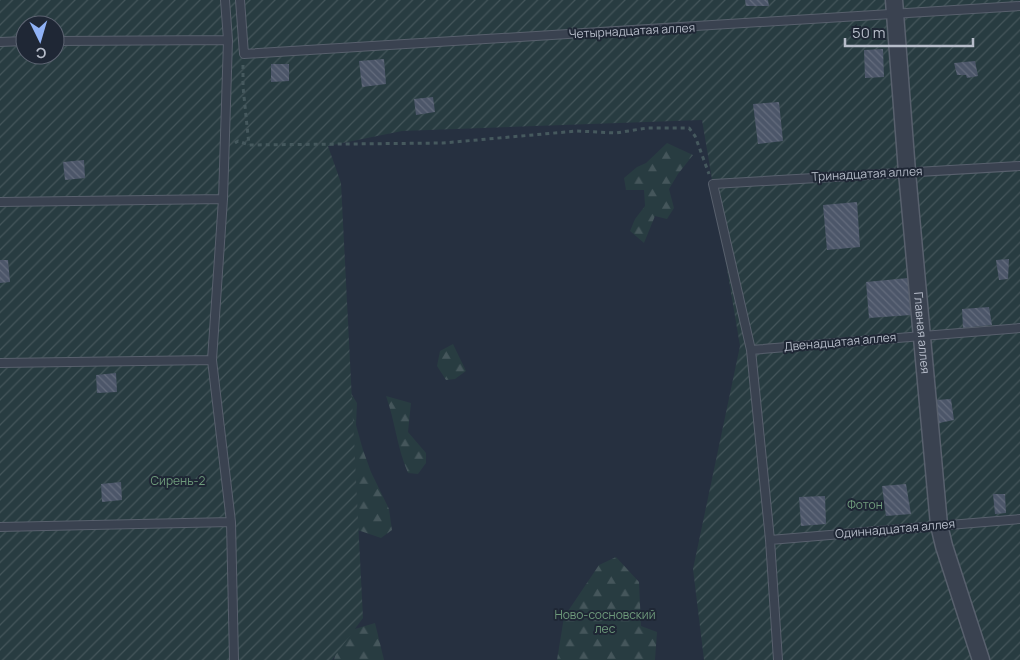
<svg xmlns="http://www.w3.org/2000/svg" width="1020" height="660" font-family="Manrope,sans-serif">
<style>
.forest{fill:url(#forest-firs)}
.garden{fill:url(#garden-furrows);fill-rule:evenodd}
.building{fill:url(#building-back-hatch)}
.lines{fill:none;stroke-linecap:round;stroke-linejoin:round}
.service-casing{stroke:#58606d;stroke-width:10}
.minor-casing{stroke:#58606d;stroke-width:19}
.path{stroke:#46595e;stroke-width:3;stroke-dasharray:4 4;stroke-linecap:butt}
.service{stroke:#3a4250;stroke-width:8}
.minor{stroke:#3a4250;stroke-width:16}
.labels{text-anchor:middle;stroke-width:4;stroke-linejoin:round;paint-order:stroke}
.street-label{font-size:12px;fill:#b7bdca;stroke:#1f2735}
.park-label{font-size:12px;fill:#6e9a7b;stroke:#1f2735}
</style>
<defs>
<pattern id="forest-firs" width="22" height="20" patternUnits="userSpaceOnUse" patternTransform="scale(1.25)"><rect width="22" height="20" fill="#283c41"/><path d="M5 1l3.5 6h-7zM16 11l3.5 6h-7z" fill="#45565b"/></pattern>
<pattern id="garden-furrows" width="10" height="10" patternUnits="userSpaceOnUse" patternTransform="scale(1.25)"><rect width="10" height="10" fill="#283c41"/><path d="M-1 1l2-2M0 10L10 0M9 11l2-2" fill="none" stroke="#45565b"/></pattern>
<pattern id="building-back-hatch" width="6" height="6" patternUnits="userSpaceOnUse" patternTransform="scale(1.25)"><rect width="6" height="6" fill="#4c5669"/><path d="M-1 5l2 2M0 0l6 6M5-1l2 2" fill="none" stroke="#646c7d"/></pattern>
</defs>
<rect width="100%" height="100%" fill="#263040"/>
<path class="forest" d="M 667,143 L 693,155 L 678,174 L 669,189 L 674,208 L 667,219 L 655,216 L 644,243 L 630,231 L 635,219 L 645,206 L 644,190 L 626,190 L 624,178 L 637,167 L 646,163 Z
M 453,344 L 466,371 L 455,379 L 446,380 L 437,366 L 440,351 Z
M 347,387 L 357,403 L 356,425 L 363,450 L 371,472 L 389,509 L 392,530 L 381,538 L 346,526 Z
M 386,396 L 411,403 L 408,432 L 426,453 L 426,463 L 418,474 L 408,473 C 397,448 395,421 386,396 Z
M 616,557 L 639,582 L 641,626 L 657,632 L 655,660 L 557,660 L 564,617 L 599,565 Z
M 375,623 L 384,660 L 334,660 L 341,633 Z"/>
<path class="garden" d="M 0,0 L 1020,0 L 1020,660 L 704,660 L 693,569 L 740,346 L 702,120 L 402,131 L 328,146 L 341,183 L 363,618 L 332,660 L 0,660 ZM 25,25 L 55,25 L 55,55 L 25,55 Z"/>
<path class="building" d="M 745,0 L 768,0 L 769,6 L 746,6 Z
M 883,49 L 884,77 L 865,78 L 864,50 Z
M 384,59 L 386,84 L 362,87 L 359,61 Z
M 975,61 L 978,76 L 967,78 L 966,75 L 957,75 L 954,63 Z
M 271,64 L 289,64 L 289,81 L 271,82 Z
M 433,97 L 435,112 L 416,115 L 414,99 Z
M 779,102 L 783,141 L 758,144 L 753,104 Z
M 84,160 L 85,178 L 65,180 L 63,162 Z
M 857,202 L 860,247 L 827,250 L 823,205 Z
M 1009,259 L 1008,279 L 999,280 L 996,260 Z
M 0,260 L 8,260 L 10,282 L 0,283 Z
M 908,278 L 911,315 L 869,318 L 866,282 Z
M 989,307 L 992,325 L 963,328 L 962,309 Z
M 116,373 L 117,392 L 97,393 L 96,375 Z
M 951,399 L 954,420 L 939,423 L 935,400 Z
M 121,482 L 122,500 L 102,502 L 101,484 Z
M 906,484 L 911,514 L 886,516 L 882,486 Z
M 993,494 L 1005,494 L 1006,513 L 995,514 Z
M 825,496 L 826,524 L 801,526 L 799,497 Z"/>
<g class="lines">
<defs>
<path id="service" d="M 225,0 L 228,40 L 223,199 L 212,360 L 231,522 L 234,660
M 240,0 L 244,54 L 1020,6
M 55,41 L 228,40
M 0,42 L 25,41
M 0,202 L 223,199
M 751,350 L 1020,328
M 0,363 L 212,360
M 0,527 L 231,522
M 770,540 L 1020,519
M 778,660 L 770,540 L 751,350 L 713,184 L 1020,166"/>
<g id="minor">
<path id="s1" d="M 894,0 L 907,172 L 939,525 L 944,546 L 981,660"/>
</g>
</defs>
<use href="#service" class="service-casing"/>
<use href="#minor" class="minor-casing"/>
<path class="path" d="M 243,65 L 243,87 L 249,145
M 235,143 L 238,141 L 249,145 L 443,143 L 577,131 L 616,133 L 647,128 L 689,128 L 695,136 L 709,174"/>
<use href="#service" class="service"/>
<use href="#minor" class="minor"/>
</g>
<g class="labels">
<g class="street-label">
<text transform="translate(632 31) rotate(-3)" y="4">Четырнадцатая аллея</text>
<text transform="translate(867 174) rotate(-3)" y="4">Тринадцатая аллея</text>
<text dy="4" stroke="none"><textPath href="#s1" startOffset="334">Главная аллея</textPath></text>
<text transform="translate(840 342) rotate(-5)" y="4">Двенадцатая аллея</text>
<text transform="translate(895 529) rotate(-5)" y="4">Одиннадцатая аллея</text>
</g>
<g class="park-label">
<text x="178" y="485">Сирень-2</text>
<text x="865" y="509">Фотон</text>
<text x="605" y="619">Ново-сосновский<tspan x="605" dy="14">лес</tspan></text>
</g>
</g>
<g transform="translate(40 40) rotate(175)"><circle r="24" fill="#1f2735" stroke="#5c6371"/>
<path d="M0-4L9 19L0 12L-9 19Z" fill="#90b2f6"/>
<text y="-8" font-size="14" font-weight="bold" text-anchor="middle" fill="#b7bdca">С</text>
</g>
<path d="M845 38v8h128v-8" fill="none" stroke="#b7bdca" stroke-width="2.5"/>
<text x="852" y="38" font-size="15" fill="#b7bdca" stroke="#1f2735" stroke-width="4" paint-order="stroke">50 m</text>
</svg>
